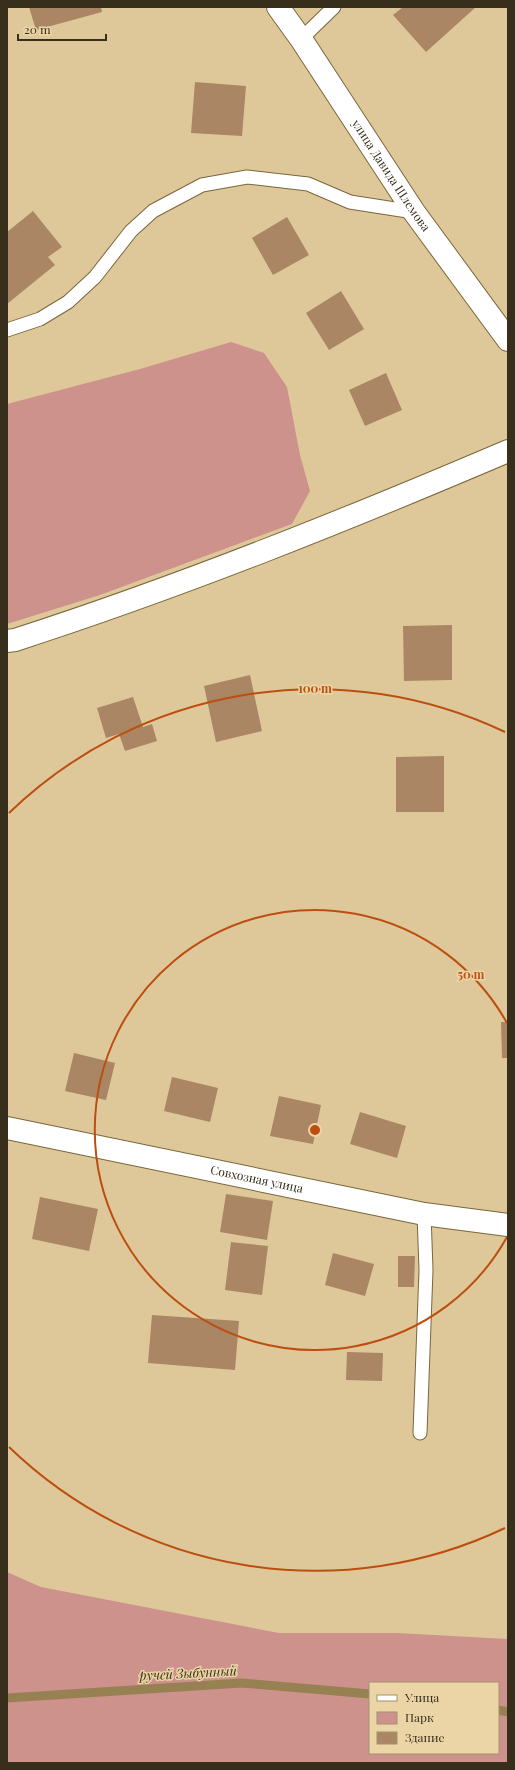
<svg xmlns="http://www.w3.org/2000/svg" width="515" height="1770" font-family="'Playfair Display',serif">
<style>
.green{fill:#ce928d;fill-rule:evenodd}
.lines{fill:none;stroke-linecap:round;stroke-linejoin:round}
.stream{stroke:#978153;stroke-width:9}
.building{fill:#aa8664}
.service-casing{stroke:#7a663b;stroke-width:15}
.minor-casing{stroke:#7a663b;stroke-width:24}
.service{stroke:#fff;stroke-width:13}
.minor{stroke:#fff;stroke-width:22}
.ring{fill:none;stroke:#bc4e10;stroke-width:2}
.labels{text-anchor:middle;stroke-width:3;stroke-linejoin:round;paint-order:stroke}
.street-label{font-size:12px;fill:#372e1c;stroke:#ebd5a7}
.water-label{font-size:13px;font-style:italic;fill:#392d12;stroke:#ebd5a7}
.centre{fill:#bc4e10;stroke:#ebd5a7;stroke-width:2}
.ring-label{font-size:12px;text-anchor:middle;font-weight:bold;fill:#bc4e10;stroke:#ebd5a7;stroke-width:3;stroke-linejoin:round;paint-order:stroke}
</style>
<rect width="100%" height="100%" fill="#dec89a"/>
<path class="green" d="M 231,342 L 264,353 L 287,387 L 300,455 L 310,491 L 292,524 L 100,595 L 7,624 L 7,404 L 140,369 Z
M 7,1572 L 41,1587 L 279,1633 L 397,1633 L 508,1639 L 508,1763 L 7,1763 ZM 370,1683 L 498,1683 L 498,1753 L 370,1753 Z"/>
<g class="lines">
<path class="stream" d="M 7,1698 L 242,1683 L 370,1694
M 498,1710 L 508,1712"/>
</g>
<path class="building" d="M 29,7 L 101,7 L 102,12 L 36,30 Z
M 403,7 L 476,7 L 426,52 L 393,15 Z
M 195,82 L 246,86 L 242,136 L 191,133 Z
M 33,211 L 62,247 L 48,257 L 55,265 L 7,304 L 7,232 Z
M 287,217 L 309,255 L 273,275 L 252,238 Z
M 341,291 L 364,329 L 329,350 L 306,313 Z
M 386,373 L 402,410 L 365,426 L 349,390 Z
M 452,625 L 452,680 L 404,681 L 403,626 Z
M 250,675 L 262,731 L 216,742 L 204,686 Z
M 133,697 L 143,727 L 152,724 L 157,741 L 125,751 L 119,734 L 106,738 L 97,708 Z
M 444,756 L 444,812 L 396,812 L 396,757 Z
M 501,1022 L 508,1022 L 508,1058 L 502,1058 Z
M 74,1053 L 115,1063 L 106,1100 L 65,1091 Z
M 172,1077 L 218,1088 L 210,1122 L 164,1111 Z
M 279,1096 L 321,1105 L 313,1144 L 270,1136 Z
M 360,1112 L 406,1126 L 397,1158 L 350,1144 Z
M 226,1194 L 273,1201 L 267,1240 L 220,1232 Z
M 40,1197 L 98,1209 L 89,1251 L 32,1239 Z
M 231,1242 L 268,1246 L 262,1295 L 225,1290 Z
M 333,1253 L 374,1264 L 365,1296 L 325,1285 Z
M 398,1256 L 415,1256 L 414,1287 L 398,1287 Z
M 152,1315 L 239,1321 L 235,1370 L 148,1363 Z
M 347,1352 L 383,1353 L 382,1381 L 346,1380 Z"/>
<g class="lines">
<defs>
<path id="service" d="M 301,39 L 334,7
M 7,330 L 40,319 L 68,302 L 95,277 L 131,231 L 153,211 L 202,185 L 247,177 L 308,184 L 350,202 L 414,212
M 420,1433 L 426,1270 L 424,1214"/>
<g id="minor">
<path id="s1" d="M 278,7 L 301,39 L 414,212 L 508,340"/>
<path d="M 7,641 L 15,640 C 182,586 346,520 508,451"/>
<path id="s2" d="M 7,1128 L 424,1214 L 508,1225"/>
</g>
</defs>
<use href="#service" class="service-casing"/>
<use href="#minor" class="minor-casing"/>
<use href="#service" class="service"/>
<use href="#minor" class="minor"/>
</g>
<g class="ring">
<path d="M507 1237A220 220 0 1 1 507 1023"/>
<path d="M505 1528A441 441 0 0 1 9 1447M9 813A441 441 0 0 1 505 732"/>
</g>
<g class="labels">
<g class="street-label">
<text dy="4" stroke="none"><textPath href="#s1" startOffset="203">улица Давида Шлемова</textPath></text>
<text dy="4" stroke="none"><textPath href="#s2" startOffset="255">Совхозная улица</textPath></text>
</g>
<g class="water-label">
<text transform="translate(188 1673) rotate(-3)" y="5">ручей Зыбунный</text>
</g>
</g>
<circle cx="315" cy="1130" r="6" class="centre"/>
<g class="ring-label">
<text x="315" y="693">100 m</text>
<text x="471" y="979">50 m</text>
</g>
<rect width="515" height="1770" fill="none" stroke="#372e1c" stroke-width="16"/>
<rect x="369" y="1682" width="130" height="72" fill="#ebd5a7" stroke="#a3926f"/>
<rect x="377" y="1695" width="20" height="6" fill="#ffffff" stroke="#a3926f"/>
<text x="405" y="1702" font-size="12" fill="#372e1c">Улица</text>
<rect x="377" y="1712" width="20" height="12" fill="#ce928d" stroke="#a3926f"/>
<text x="405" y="1722" font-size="12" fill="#372e1c">Парк</text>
<rect x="377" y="1732" width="20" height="12" fill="#aa8664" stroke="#a3926f"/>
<text x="405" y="1742" font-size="12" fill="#372e1c">Здание</text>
<path d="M18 34v6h88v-6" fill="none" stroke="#372e1c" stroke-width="2"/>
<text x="24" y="34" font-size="12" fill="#372e1c" stroke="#ebd5a7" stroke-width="3" paint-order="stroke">20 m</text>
</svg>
